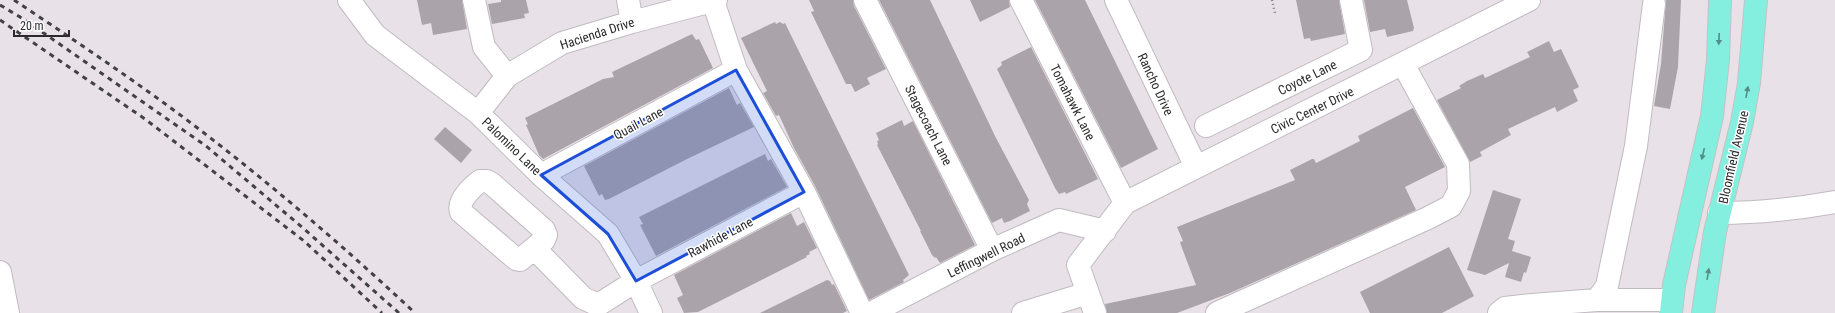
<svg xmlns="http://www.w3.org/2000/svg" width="1835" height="313" font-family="'Roboto Condensed',sans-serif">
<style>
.building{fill:#aaa4aa}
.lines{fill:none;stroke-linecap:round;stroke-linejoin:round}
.minor-casing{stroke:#c0bac1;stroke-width:24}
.major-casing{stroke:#c4c3c4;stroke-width:24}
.path{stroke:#878287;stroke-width:2.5;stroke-dasharray:1 3;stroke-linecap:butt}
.minor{stroke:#fff;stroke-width:22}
.major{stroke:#84efde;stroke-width:22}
.rail{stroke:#444144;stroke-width:3;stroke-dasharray:5 5;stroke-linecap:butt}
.oneway{fill:#588c86}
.marked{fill:#1d4ed8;fill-opacity:0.2;stroke:#1d4ed8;stroke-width:3;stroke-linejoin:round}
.labels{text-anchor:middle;stroke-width:3;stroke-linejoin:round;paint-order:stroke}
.street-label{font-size:13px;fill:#2d2a2d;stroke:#fff}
</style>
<rect width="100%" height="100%" fill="#e8e2e8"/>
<path class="building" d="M 417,0 L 462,0 L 467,29 L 433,35 L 431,23 L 422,25 Z
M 501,0 L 526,0 L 529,13 L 524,14 L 525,18 L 492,24 L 488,4 L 501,2 Z
M 809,0 L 853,0 L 854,6 L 886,69 L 867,78 L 870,84 L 855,92 L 851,84 L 846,84 L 811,12 L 814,11 Z
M 879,0 L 930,0 L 996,138 L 1029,200 L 1027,204 L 1030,211 L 1010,221 L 1004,223 L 1002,218 L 992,223 Z
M 970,0 L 1009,0 L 1010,7 L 980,22 Z
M 1035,0 L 1085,0 L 1158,149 L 1121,168 Z
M 1296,0 L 1339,0 L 1345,34 L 1311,41 L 1310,38 L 1304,39 Z
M 1364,0 L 1407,0 L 1414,28 L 1413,31 L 1387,37 L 1385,29 L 1370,32 Z
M 1666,0 L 1681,0 L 1678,67 L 1670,109 L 1654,106 L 1661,64 Z
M 775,22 L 776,24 L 780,22 L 783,24 L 785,23 L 909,275 L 903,280 L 904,282 L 869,300 L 815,186 L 794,148 L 779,115 L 776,116 L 763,93 L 767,91 L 741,38 Z
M 692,34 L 696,40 L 699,39 L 713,68 L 543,159 L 539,155 L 526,125 L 528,124 L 525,118 L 603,79 L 614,77 L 612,72 Z
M 1549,41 L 1554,52 L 1561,49 L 1571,70 L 1579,87 L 1573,90 L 1578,101 L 1557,112 L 1555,107 L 1508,129 L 1511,135 L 1480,152 L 1482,156 L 1470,162 L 1437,100 L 1461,88 L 1459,86 L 1467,81 L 1483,74 L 1485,78 L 1530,57 L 1527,52 Z
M 1031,47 L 1098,179 L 1066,194 L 1065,192 L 1059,194 L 1055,188 L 997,69 L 1002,65 L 1001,62 Z
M 729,88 L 737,105 L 740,103 L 754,127 L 687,159 L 609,199 L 605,200 L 602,194 L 599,196 L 584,166 Z
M 1413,108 L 1445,167 L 1405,187 L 1416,210 L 1230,293 L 1177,313 L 1107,313 L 1105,304 L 1196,285 L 1182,248 L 1180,242 L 1183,241 L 1177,227 L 1295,180 L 1290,170 L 1312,159 L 1314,159 L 1316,163 L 1360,141 L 1358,136 Z
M 902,120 L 904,126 L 913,121 L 975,245 L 940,263 L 936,257 L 935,258 L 932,255 L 920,231 L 921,231 L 877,145 L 878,144 L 877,141 L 879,140 L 876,133 Z
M 445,127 L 472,150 L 461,163 L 434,139 Z
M 765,154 L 768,161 L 771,159 L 787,187 L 656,256 L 640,225 L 643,224 L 639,217 Z
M 1493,190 L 1521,199 L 1508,239 L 1515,241 L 1512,251 L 1531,257 L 1526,273 L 1524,272 L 1521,282 L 1505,277 L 1509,263 L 1485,275 L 1467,270 Z
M 791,213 L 797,226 L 804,222 L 817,248 L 809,252 L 810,254 L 806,256 L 807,257 L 698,312 L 684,313 L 677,298 L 683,295 L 674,275 Z
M 1449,247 L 1474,296 L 1442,313 L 1370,313 L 1360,292 Z
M 827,280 L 830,281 L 832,285 L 834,284 L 847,311 L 843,313 L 760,313 Z"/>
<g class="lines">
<defs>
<path id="minor" d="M 349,0 L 375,35 L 478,113 L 541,175 L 608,234 L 636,281 L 651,313
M 474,0 L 484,47 L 507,76
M 628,0 L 632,22
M 865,0 L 992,250
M 1021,0 L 1125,203
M 1116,0 L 1196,167
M 713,1 L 736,70 L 804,192 L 862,313
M 478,113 L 507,76 L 562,43 L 632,22 L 716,0
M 1206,126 L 1361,50 L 1351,0
M 541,175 L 736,70
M 480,181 L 487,181 L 492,184 L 544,230 L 546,235 L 544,240 L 520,260 L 516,259 L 461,212 C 457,201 472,187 480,181 Z
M 1719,213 C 1759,213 1796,209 1835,202
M 535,249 L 583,298 L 598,305 L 636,281 L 804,192
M 0,272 L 8,313
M 1597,300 L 1607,286 L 1636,146 L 1654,4
M 871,313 L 992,250 L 1059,220 L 1105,231
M 1023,313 L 1088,293
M 1095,313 L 1078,265 L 1125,203 L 1529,0
M 1217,313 L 1428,218 L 1451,206 L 1459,191 L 1458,164 L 1403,64
M 1499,313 L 1505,308 L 1532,305 L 1597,300 L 1672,300"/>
<path id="major" d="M 1671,313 L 1674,285 L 1712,116 L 1718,60 L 1720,0
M 1703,313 L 1715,232 L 1742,122 L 1749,83 L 1756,0"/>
</defs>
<use href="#minor" class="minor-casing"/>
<use href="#major" class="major-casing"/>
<path class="path" d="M 1272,0 L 1275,13"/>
<use href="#minor" class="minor"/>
<use href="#major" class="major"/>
<path class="rail" d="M 14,0 C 71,38 128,76 183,117 C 264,178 341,244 415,313
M 0,5 L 25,20 L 206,146 L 303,228 L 399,313
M 0,20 L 145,119 L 304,241 L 382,313"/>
</g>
<defs><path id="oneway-solid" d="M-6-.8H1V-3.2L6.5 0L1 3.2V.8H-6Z"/></defs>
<g class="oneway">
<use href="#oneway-solid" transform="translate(1719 39) rotate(92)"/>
<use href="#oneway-solid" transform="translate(1747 92) rotate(-80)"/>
<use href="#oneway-solid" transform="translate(1703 154) rotate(103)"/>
<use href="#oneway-solid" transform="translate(1708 274) rotate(-81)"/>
</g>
<path class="marked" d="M 736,70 L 804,192 L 636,281 L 608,234 L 541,175 Z"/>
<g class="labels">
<g class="street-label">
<text transform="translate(597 33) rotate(-18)" y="5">Hacienda Drive</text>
<text transform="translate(1307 77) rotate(-26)" y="5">Coyote Lane</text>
<text transform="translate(1156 84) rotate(65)" y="5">Rancho Drive</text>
<text transform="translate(1073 102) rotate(63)" y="5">Tomahawk Lane</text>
<text transform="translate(1312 110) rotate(-26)" y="5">Civic Center Drive</text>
<text transform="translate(638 123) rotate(-28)" y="5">Quail Lane</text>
<text transform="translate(929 125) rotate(63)" y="5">Stagecoach Lane</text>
<text transform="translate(512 146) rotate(44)" y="5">Palomino Lane</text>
<text transform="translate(1733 157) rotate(-77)" y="5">Bloomfield Avenue</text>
<text transform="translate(720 237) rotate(-28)" y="5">Rawhide Lane</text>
<text transform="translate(986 255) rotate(-26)" y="5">Leffingwell Road</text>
</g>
</g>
<path d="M14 30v6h55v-6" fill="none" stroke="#2d2a2d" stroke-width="2"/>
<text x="20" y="30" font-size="12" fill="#2d2a2d" stroke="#ffffff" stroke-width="3" paint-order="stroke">20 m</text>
</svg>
